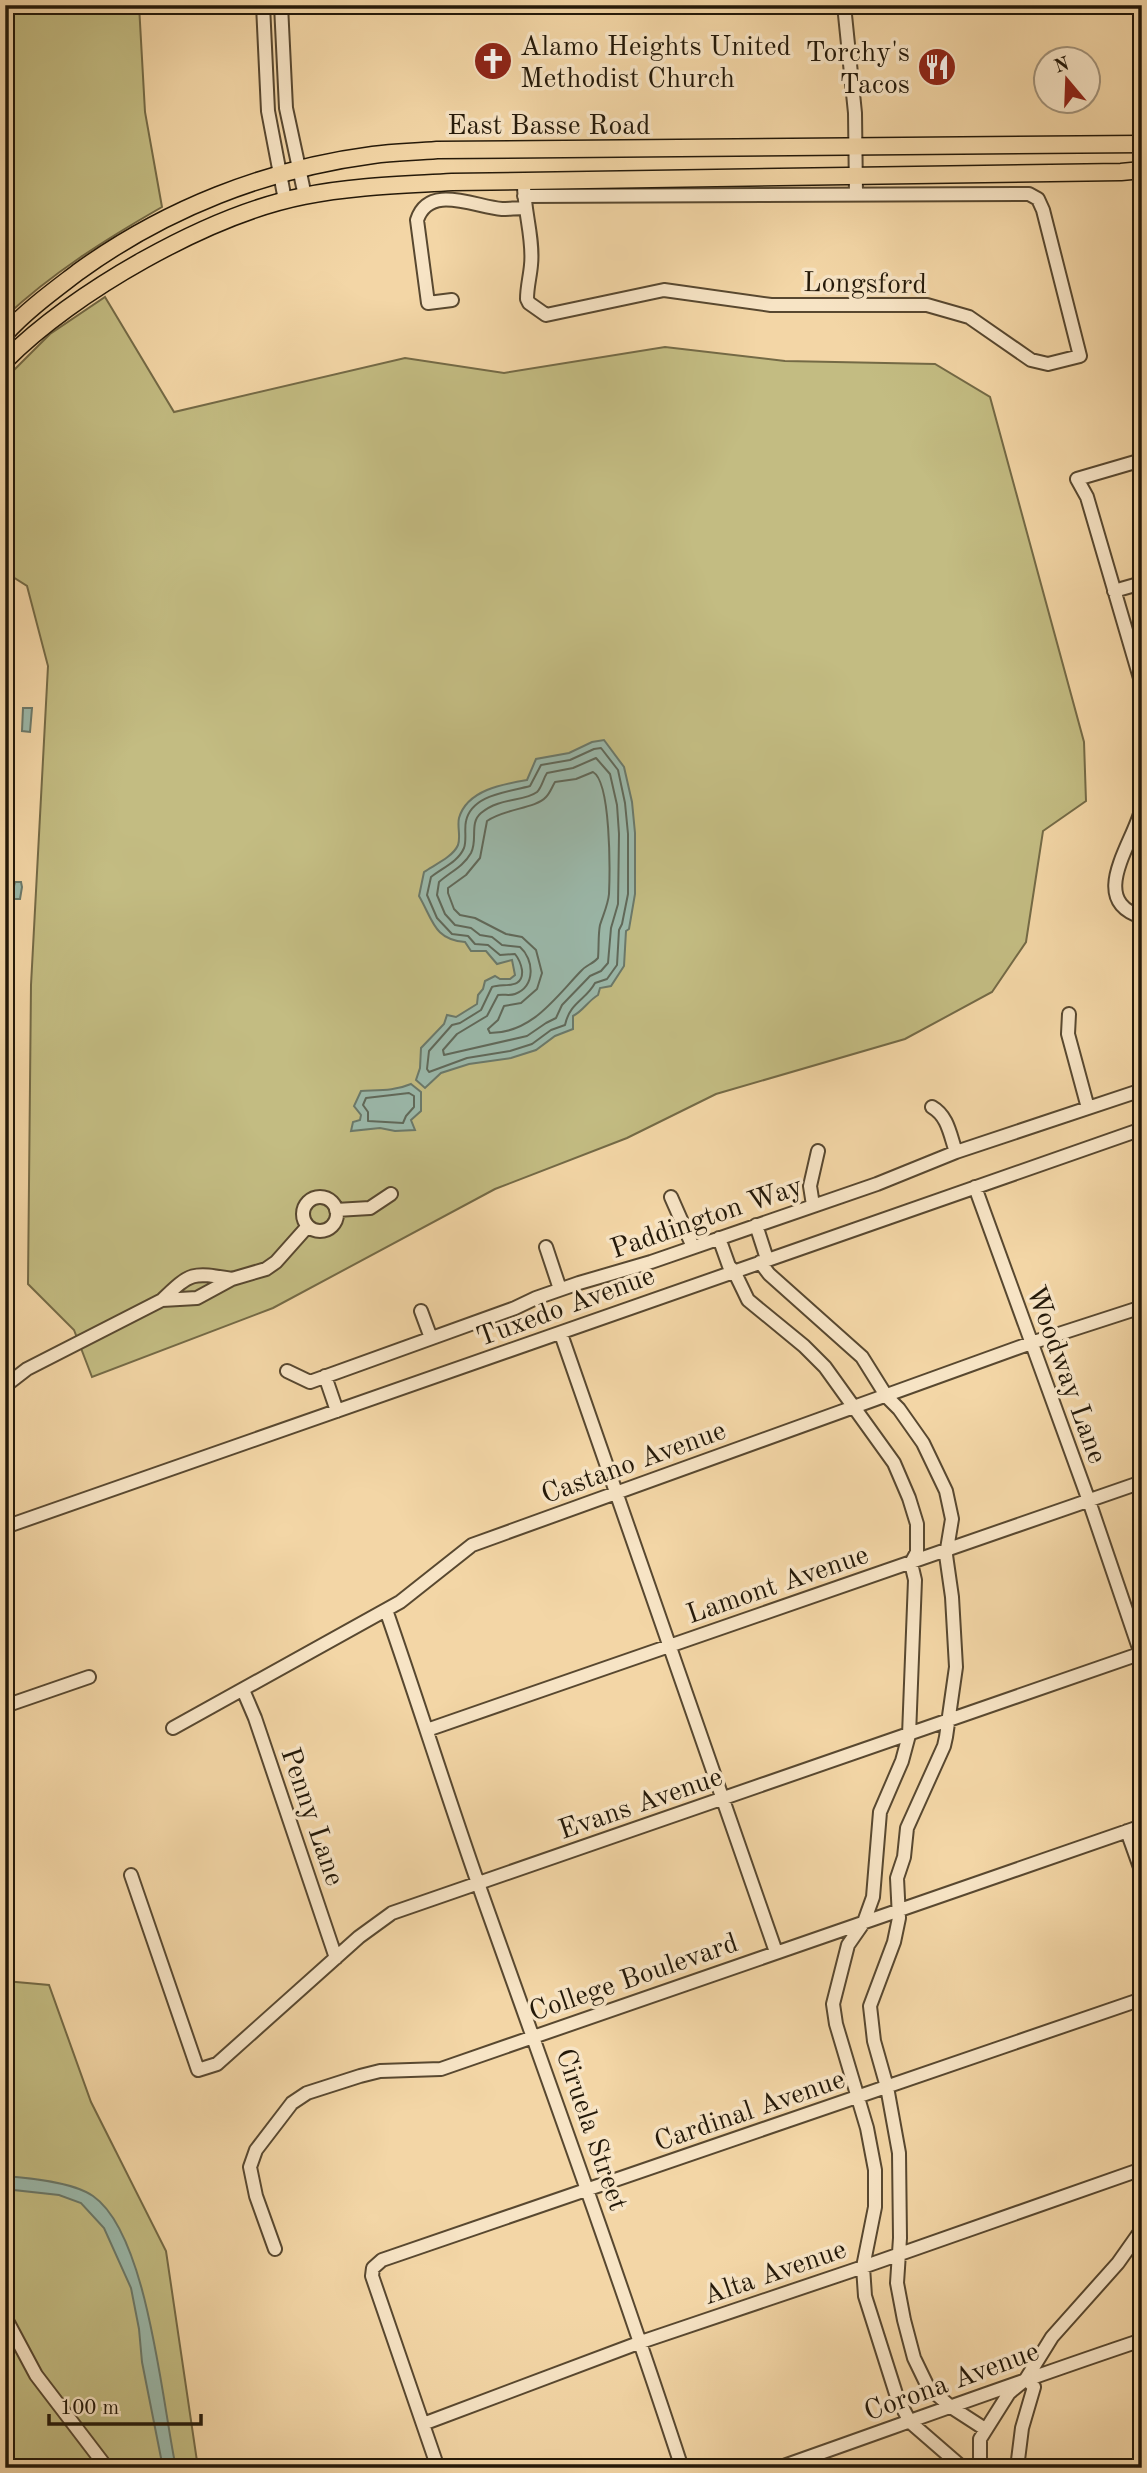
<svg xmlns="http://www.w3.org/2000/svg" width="1147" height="2473" font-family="'Old Standard TT',serif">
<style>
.green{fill:#c3bc82;stroke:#746a46;stroke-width:2}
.water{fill:#9bb9ab;stroke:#6b796a;stroke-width:2}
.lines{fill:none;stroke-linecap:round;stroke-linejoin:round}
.shore{stroke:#60695a;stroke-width:2}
.minor-casing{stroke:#584830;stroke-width:16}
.major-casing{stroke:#241909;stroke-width:19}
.minor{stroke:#f7e4c5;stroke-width:12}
.major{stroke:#f3d6a6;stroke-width:16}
.labels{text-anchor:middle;stroke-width:7;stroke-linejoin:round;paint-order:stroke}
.poi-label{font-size:28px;fill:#241909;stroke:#f7e4c5;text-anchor:start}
.street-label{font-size:28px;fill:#241909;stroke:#f7e4c5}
</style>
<rect width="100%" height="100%" fill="#f3d6a6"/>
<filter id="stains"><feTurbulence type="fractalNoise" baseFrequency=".00286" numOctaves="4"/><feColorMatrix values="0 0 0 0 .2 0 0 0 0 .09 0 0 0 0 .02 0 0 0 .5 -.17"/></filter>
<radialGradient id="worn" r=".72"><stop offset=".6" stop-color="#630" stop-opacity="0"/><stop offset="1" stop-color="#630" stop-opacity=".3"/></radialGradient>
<path class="green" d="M 5,5 L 139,5 L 145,112 L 162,207 C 106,239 52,273 5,317 Z
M 105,297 L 174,412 L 405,358 L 504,373 L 665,347 L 785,361 L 935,364 L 990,397 L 1084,742 L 1086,801 L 1043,831 L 1026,942 L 992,992 L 905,1039 L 716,1094 L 627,1138 L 495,1189 L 273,1308 L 92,1377 L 74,1330 L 28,1284 L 31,985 L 48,666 L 27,586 L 5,572 L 5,379 L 50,334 Z
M 5,1981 L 49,1985 L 91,2102 L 166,2251 L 198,2468 L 5,2468 Z"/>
<path class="water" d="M 23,708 L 32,708 L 30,732 L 22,731 Z
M 604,740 L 624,767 L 632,802 L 635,833 L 635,894 L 629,929 L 626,931 L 624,966 L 611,986 L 600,988 L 598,995 C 588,1001 583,1011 573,1016 L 573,1029 L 555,1036 L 536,1050 L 511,1058 L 469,1064 L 441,1073 L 425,1088 L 416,1080 L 420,1068 L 421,1048 L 444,1024 L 447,1015 L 456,1017 L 477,1004 L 478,995 L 483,989 L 485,981 L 495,976 L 500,979 L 510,979 L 515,975 L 512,960 L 497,964 L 486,951 L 471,951 L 465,942 C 434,940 433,920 419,896 L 424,872 C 434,865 453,857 458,845 C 461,837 457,826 459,818 C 467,790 503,784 527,780 L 536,759 L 569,753 L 592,742 Z
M 15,882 L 21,882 L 22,887 L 20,899 L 14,899 L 14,894 L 5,895 L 6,884 L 14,886 Z
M 411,1084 L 421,1092 L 421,1111 L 411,1120 L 415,1130 L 395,1131 L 380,1128 L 351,1131 L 353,1122 L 360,1120 L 361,1115 L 354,1106 L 361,1091 C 378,1090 395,1091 411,1084 Z
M 5,2176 C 30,2178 73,2182 93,2196 C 148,2234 162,2403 176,2468 L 163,2468 L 142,2362 L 139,2329 L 131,2288 L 104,2228 L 81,2203 L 59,2195 L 5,2189 Z"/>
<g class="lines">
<path class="shore" d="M 601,748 L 618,770 L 625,803 L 628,834 L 628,894 L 622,924 L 619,930 L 617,965 L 607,979 L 595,983 C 586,1000 570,1002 565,1025 L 551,1030 L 532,1044 L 510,1051 L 467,1058 L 429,1072 L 427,1069 L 429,1051 L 452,1025 L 460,1023 L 481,1010 L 492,987 C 503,983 524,990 522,970 C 521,964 519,959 515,954 L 500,955 L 488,945 L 475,944 L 468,936 L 452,934 L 437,918 L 427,895 L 431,877 C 442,868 458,862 464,848 C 467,840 464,829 466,821 C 472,794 509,792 530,786 L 541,765 L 570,760 L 594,749 Z
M 596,758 L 610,774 L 617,805 L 619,834 L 618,904 L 611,928 L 608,963 L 601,971 L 590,976 L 562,1005 L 556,1018 L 546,1023 L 527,1036 L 444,1055 L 443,1050 L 457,1034 L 487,1016 L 498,995 C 504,994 510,996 515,994 C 536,986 534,959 520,947 L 502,945 L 492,937 L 480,935 L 471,928 L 455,925 L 445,914 L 437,895 L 439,882 C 450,872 463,867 471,853 C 478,840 469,823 481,813 C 500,797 524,802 537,792 C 542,787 543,779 547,773 L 573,768 Z
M 593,772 C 611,782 610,871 609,894 C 608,905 603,915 600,925 C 598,935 599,947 598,958 C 593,964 586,965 581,971 C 555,998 532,1033 490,1033 L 488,1029 L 498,1020 L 504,1006 L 521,1003 L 537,989 L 542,973 L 536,950 L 522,937 L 506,934 L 475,918 L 460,915 L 454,909 L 448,893 L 448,888 L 466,875 L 480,858 L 487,821 C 506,808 535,809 546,797 C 550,793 552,787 555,782 L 576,779 Z
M 409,1093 L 414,1096 L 414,1107 L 406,1116 L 403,1123 L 368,1121 L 368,1112 L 363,1105 L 366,1098 Z"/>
<defs>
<path id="minor" d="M 263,5 L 268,111 L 285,200
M 281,5 L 286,108 L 305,196
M 844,5 L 855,113 L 856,195
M 524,196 L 1029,194 L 1038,199 L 1043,210 L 1080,356 L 1048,364 L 1031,360 L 969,317 L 927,305 L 771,305 L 664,290 L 546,315 L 529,303 L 527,299 C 527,287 530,277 531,265 C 534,238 523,209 524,181
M 452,300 L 428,303 L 417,220 C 429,183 475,207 502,209 C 509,209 517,208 525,208
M 1142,460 L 1077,479 L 1087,497 L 1142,685
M 1114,591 L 1142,583
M 1142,807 C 1134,843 1086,900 1142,917
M 1069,1014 L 1068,1034 L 1088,1108
M 932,1107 C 948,1116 950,1135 956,1152
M 975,1187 L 1089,1501 L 1142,1657
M 671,1197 L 693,1247
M303 1214a17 17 0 1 1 34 0a17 17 0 1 1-34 0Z
M 813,1205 L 810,1186 L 818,1151
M 336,1210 L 370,1208 L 391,1194
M 756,1225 L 767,1259
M 719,1238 L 729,1266 L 734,1271 L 748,1300 L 804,1346 L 825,1367 L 894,1463 L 909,1498 L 917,1524 L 917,1552 L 911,1563 L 915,1580 L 909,1735 L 902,1761 L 880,1812 L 873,1897 L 864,1922 L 848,1945 L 833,2004 L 836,2024 L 867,2128 L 875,2170 L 875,2207 L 863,2267 L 865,2296 L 897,2397 L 910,2422 L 963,2468
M 546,1247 L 560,1289
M 760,1262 L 769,1274 L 862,1357 L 887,1397 L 899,1409 L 923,1443 L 946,1491 L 952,1519 L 946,1555 L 952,1597 L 956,1667 L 946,1737 L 944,1746 L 907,1828 L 904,1857 L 897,1878 L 899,1918 L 894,1942 L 870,2006 L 874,2041 L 887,2087 L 899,2153 L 900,2238 L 897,2283 L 904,2320 L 914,2358 L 928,2387 L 951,2407 L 985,2429
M 232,1279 C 192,1272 191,1272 162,1300 L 197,1298 L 232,1279 L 266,1269 L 276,1262 L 308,1226
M 421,1311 L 431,1338
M 561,1334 L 776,1952
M 287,1371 L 310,1382 L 515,1308 L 536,1298 L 579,1283 L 651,1262 L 877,1184 L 956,1152 L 1142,1090
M 325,1376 L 337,1411
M 5,1386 L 27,1369 L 162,1300
M 5,1527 L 1142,1129
M 386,1610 C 418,1702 447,1795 479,1886 C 548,2080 618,2273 682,2468
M 243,1690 L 255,1718 L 336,1958
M 5,1706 L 89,1677
M 173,1728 L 400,1602 L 472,1545 L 1031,1343 L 1142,1307
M 427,1730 L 1142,1482
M 1127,1831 L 1142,1873
M 131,1875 L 198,2070 L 217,2064 L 359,1937 L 392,1913 L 1142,1653
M 275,2249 L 256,2196 L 250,2167 L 256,2150 L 292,2103 L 307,2093 L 360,2076 L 380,2071 L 441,2069 L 1142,1826
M 5,2317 L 36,2375 L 107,2468
M 423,2424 L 641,2342 L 863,2267 L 1142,2169
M 438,2468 L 372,2276 L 373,2268 L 382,2260 L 1142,1999
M 778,2468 C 900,2425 1020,2381 1142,2340
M 980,2468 L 980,2439 L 1009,2393 L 1026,2379 L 1052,2337 L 1118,2263 L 1142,2229
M 1017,2468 L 1022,2428 L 1034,2387 L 1026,2379"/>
<path id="major" d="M 5,334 C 27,310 52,292 78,272 C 165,209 266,169 373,155 C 394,152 416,152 437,150 L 1142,144
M 5,361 C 73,292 208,215 304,196 C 353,186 403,185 452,182 L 1121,172 L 1142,170"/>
</defs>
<use href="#minor" class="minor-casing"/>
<use href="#major" class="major-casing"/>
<use href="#minor" class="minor"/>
<use href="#major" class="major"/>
</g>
<defs>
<symbol id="church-disc" viewBox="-11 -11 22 22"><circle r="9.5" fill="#8f2418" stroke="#f7e4c5"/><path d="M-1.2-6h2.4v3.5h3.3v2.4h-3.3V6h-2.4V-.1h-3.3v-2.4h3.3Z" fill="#fff"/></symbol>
<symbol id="restaurant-disc" viewBox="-11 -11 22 22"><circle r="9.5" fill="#8f2418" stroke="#f7e4c5"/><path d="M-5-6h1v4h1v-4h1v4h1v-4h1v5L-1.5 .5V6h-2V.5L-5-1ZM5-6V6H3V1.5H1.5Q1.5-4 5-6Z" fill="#fff"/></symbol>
</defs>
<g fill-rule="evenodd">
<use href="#church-disc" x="471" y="39" width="44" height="44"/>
<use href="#restaurant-disc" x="915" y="45" width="44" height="44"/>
</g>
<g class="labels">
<g class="poi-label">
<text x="520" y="55">Alamo Heights United<tspan x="520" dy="32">Methodist Church</tspan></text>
<text x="910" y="61" text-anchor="end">Torchy's<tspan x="910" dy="32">Tacos</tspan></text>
</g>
<g class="street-label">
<text x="549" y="134">East Basse Road</text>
<text transform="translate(865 282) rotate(1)" y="10">Longsford</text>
<text transform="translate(706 1216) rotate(-19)" y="10">Paddington Way</text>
<text transform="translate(565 1305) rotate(-20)" y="10">Tuxedo Avenue</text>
<text transform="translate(1068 1374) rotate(70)" y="10">Woodway Lane</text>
<text transform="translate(633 1461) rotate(-20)" y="10">Castano Avenue</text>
<text transform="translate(777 1583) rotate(-19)" y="10">Lamont Avenue</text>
<text transform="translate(640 1802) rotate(-19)" y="10">Evans Avenue</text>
<text transform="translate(314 1816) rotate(71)" y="10">Penny Lane</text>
<text transform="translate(633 1976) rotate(-19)" y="10">College Boulevard</text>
<text transform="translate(749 2109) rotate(-19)" y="10">Cardinal Avenue</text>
<text transform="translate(593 2129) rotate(71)" y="10">Ciruela Street</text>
<text transform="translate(774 2271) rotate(-19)" y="10">Alta Avenue</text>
<text transform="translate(951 2380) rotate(-20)" y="10">Corona Avenue</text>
</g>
</g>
<rect width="1147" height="2473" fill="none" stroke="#f3d6a6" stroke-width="28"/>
<rect x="7" y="7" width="1133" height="2459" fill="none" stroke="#241909" stroke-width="3.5"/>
<rect x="14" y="14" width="1119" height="2445" fill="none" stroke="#241909" stroke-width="2"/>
<g transform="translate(1067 80) rotate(341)"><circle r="33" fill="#f7e4c5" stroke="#a3937a" stroke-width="2"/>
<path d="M0-5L12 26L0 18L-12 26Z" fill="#8f2418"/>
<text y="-10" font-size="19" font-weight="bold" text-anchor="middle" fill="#241909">N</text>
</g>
<path d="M49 2414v10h152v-10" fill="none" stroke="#241909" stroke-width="3.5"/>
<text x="60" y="2414" font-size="21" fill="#241909" stroke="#f7e4c5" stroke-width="5" paint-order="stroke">100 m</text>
<rect width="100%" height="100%" filter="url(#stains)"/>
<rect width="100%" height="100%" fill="url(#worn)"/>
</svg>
